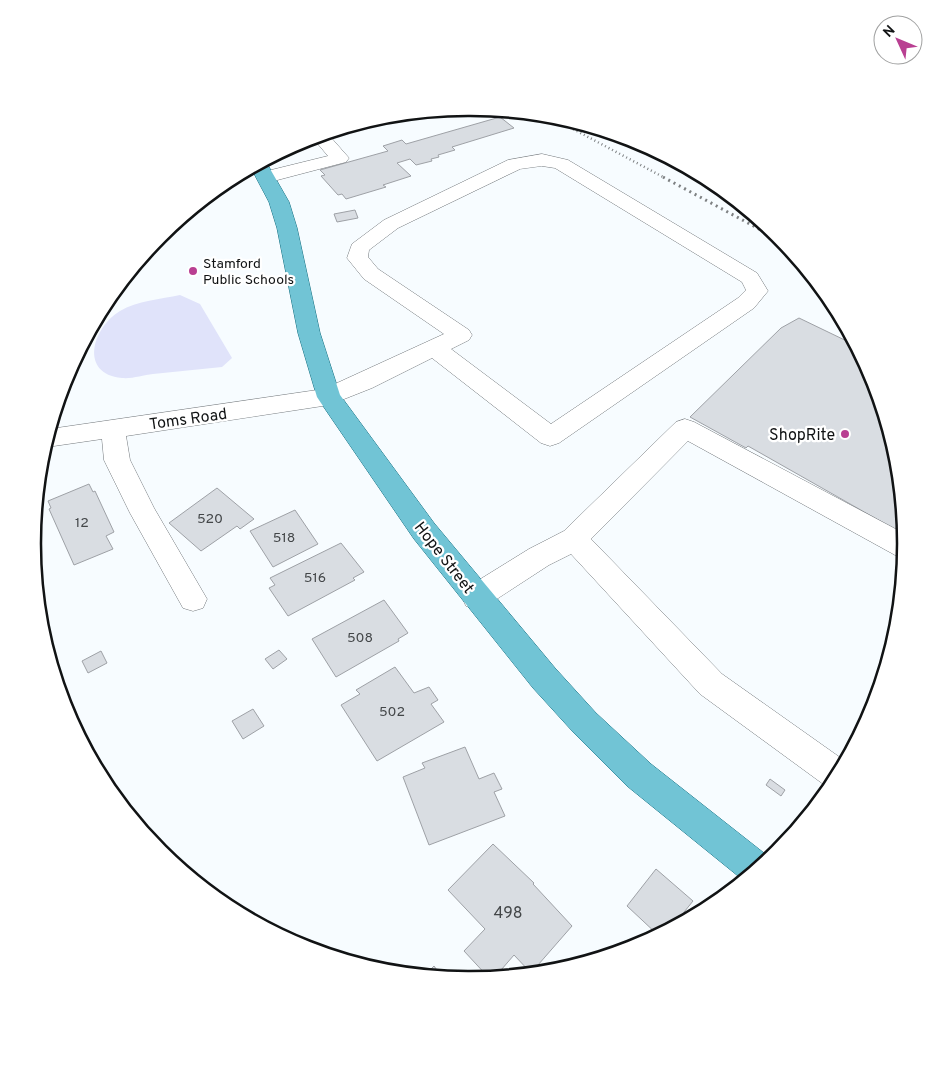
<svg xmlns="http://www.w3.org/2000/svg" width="938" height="1087" font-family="Overpass,sans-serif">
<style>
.green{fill:#e0e3fa}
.building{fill:#d9dde2;stroke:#9ea1a6}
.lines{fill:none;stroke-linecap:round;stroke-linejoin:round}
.minor-casing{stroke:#73787c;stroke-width:1}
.major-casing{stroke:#126d7f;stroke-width:1}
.minor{fill:#fff;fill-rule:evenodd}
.major{fill:#71c4d5;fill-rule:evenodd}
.rail-far1{stroke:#7e8183;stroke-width:2.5;stroke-dasharray:1 3;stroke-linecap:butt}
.rail{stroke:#7e8183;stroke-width:3;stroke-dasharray:2 4;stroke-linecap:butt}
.poi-dot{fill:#b93f92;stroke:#fff;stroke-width:2}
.labels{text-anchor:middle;stroke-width:4.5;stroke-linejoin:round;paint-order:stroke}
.far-poi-label{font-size:14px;fill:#111314;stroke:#fff;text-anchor:start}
.number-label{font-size:14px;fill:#434648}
.street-label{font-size:16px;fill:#111314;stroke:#fff}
.poi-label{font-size:16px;fill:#111314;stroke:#fff;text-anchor:end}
.near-number-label{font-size:16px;fill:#434648}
.rim{fill:none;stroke:#111314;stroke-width:2.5}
</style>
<rect width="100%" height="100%" fill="#f7fcff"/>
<path class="green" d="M 180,295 L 200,304 L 232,358 L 222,367 C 199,369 176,372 153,374 C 143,375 132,379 122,378 C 79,374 92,328 120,311 C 137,301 161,299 180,295 Z"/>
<path class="building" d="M 500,117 L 514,128 L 452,147 L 455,150 L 438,155 L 439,157 L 431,159 L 432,161 L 416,165 L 410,159 L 397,163 L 411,176 L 383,185 L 386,187 L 346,199 L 342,194 L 338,195 L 321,176 L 325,175 L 320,170 L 388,151 L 383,146 L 402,140 L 406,144 Z
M 355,210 L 358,218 L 337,222 L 334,214 Z
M 799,318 L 855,345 L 872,377 L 897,459 L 903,521 L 896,530 L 748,446 L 746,448 L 690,417 L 781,328 Z
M 89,484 L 93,492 L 95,491 L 114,532 L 106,536 L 113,549 L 74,565 L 49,509 L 51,508 L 48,501 Z
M 217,488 L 254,519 L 240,529 L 237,526 L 201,551 L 169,523 Z
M 295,510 L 318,544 L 273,567 L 250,531 Z
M 341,543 L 364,572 L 353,578 L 355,580 L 288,616 L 269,588 L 275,585 L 270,578 Z
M 384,600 L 408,633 L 398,639 L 399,641 L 336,677 L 312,639 Z
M 279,650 L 287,659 L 273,669 L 265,659 Z
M 101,651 L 107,663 L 88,673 L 82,661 Z
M 395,667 L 414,693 L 429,687 L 438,700 L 431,704 L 444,722 L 377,761 L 341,705 L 360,694 L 356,690 Z
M 253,709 L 264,726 L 243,739 L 232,721 Z
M 465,747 L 479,779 L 494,773 L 502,789 L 494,792 L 505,816 L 429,845 L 403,777 L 425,768 L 422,763 Z
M 770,779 L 785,790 L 781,796 L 766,785 Z
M 493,844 L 534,883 L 533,884 L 572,926 L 531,973 L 514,955 L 495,977 L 489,978 L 464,951 L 485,929 L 448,890 Z
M 656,869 L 693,901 L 672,927 L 658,935 L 627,906 Z
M 434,966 L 442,977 L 424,976 Z"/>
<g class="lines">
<defs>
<path id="minor" d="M 327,133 L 349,158 L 346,162 L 266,183 L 259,181 L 257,177 L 259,173 L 328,156 L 312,137 Z
M 542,154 L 568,160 L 757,273 L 768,291 L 754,308 L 559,443 L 550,446 L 541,443 L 432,358 L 372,388 L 329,405 L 126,436 L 130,460 L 154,508 L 207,599 L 203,608 L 193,611 L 183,608 L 130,513 L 104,460 L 102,439 L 47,447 L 45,446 L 50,429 L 324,389 L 444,334 L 364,279 L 347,258 L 352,244 L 384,220 L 508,160 ZM 542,166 L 555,168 L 742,282 L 746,290 L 738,298 L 551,424 L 451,349 L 469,340 L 472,335 L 469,330 L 378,269 L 368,257 L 369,250 L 398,228 L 520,169 Z
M 685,419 L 694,422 L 905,534 L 904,558 L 895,555 L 688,441 L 591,539 L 722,674 L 845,761 L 830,789 L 700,694 L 571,554 L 549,565 L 486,606 L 476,609 L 466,606 L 462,597 L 466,588 L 529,549 L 564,531 L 676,422 Z"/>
<path id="major" d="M 265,160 L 289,202 L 297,228 L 320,333 L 340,395 L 434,523 L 555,668 L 596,713 L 651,764 L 769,857 L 770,858 L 743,880 L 627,786 L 574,733 L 533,688 L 414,539 L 321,403 L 317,397 L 298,333 L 277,228 L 269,202 L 251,168 Z"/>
</defs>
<use href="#minor" class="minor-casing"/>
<use href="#major" class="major-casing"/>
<use href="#minor" class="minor"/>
<use href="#major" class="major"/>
<path class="rail-far1" d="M 545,114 L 665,178"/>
<path class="rail" d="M 663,177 L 785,243"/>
</g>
<g class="poi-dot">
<circle cx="193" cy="271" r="5"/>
<circle cx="845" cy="434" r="5"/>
</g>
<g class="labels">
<g class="far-poi-label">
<text x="203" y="268">Stamford<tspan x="203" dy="16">Public Schools</tspan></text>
</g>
<g class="number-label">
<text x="210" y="523">520</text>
<text x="82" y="527">12</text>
<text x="284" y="542">518</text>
<text x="315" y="582">516</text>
<text x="360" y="642">508</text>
<text x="392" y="716">502</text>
</g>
<g class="street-label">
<text transform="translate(188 418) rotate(-8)" y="6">Toms Road</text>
<text transform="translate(445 557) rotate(52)" y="6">Hope Street</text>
</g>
<g class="poi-label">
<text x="835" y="440">ShopRite</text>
</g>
<g class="near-number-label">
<text x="508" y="918">498</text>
</g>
</g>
<path d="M0 0H938V1087H0ZM468 116H470A427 427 0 0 1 897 543V544A427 427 0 0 1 470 971H468A427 427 0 0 1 41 544V543A427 427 0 0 1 468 116Z" fill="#fff" fill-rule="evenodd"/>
<path class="rim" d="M468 116H470A427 427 0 0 1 897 543V544A427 427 0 0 1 470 971H468A427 427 0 0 1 41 544V543A427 427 0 0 1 468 116Z"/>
<g transform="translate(898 40) rotate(314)"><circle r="24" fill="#ffffff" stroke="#a0a1a1"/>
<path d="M0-4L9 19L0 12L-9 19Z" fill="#b93f92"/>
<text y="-8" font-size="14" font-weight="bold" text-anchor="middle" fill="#111314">N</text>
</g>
</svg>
